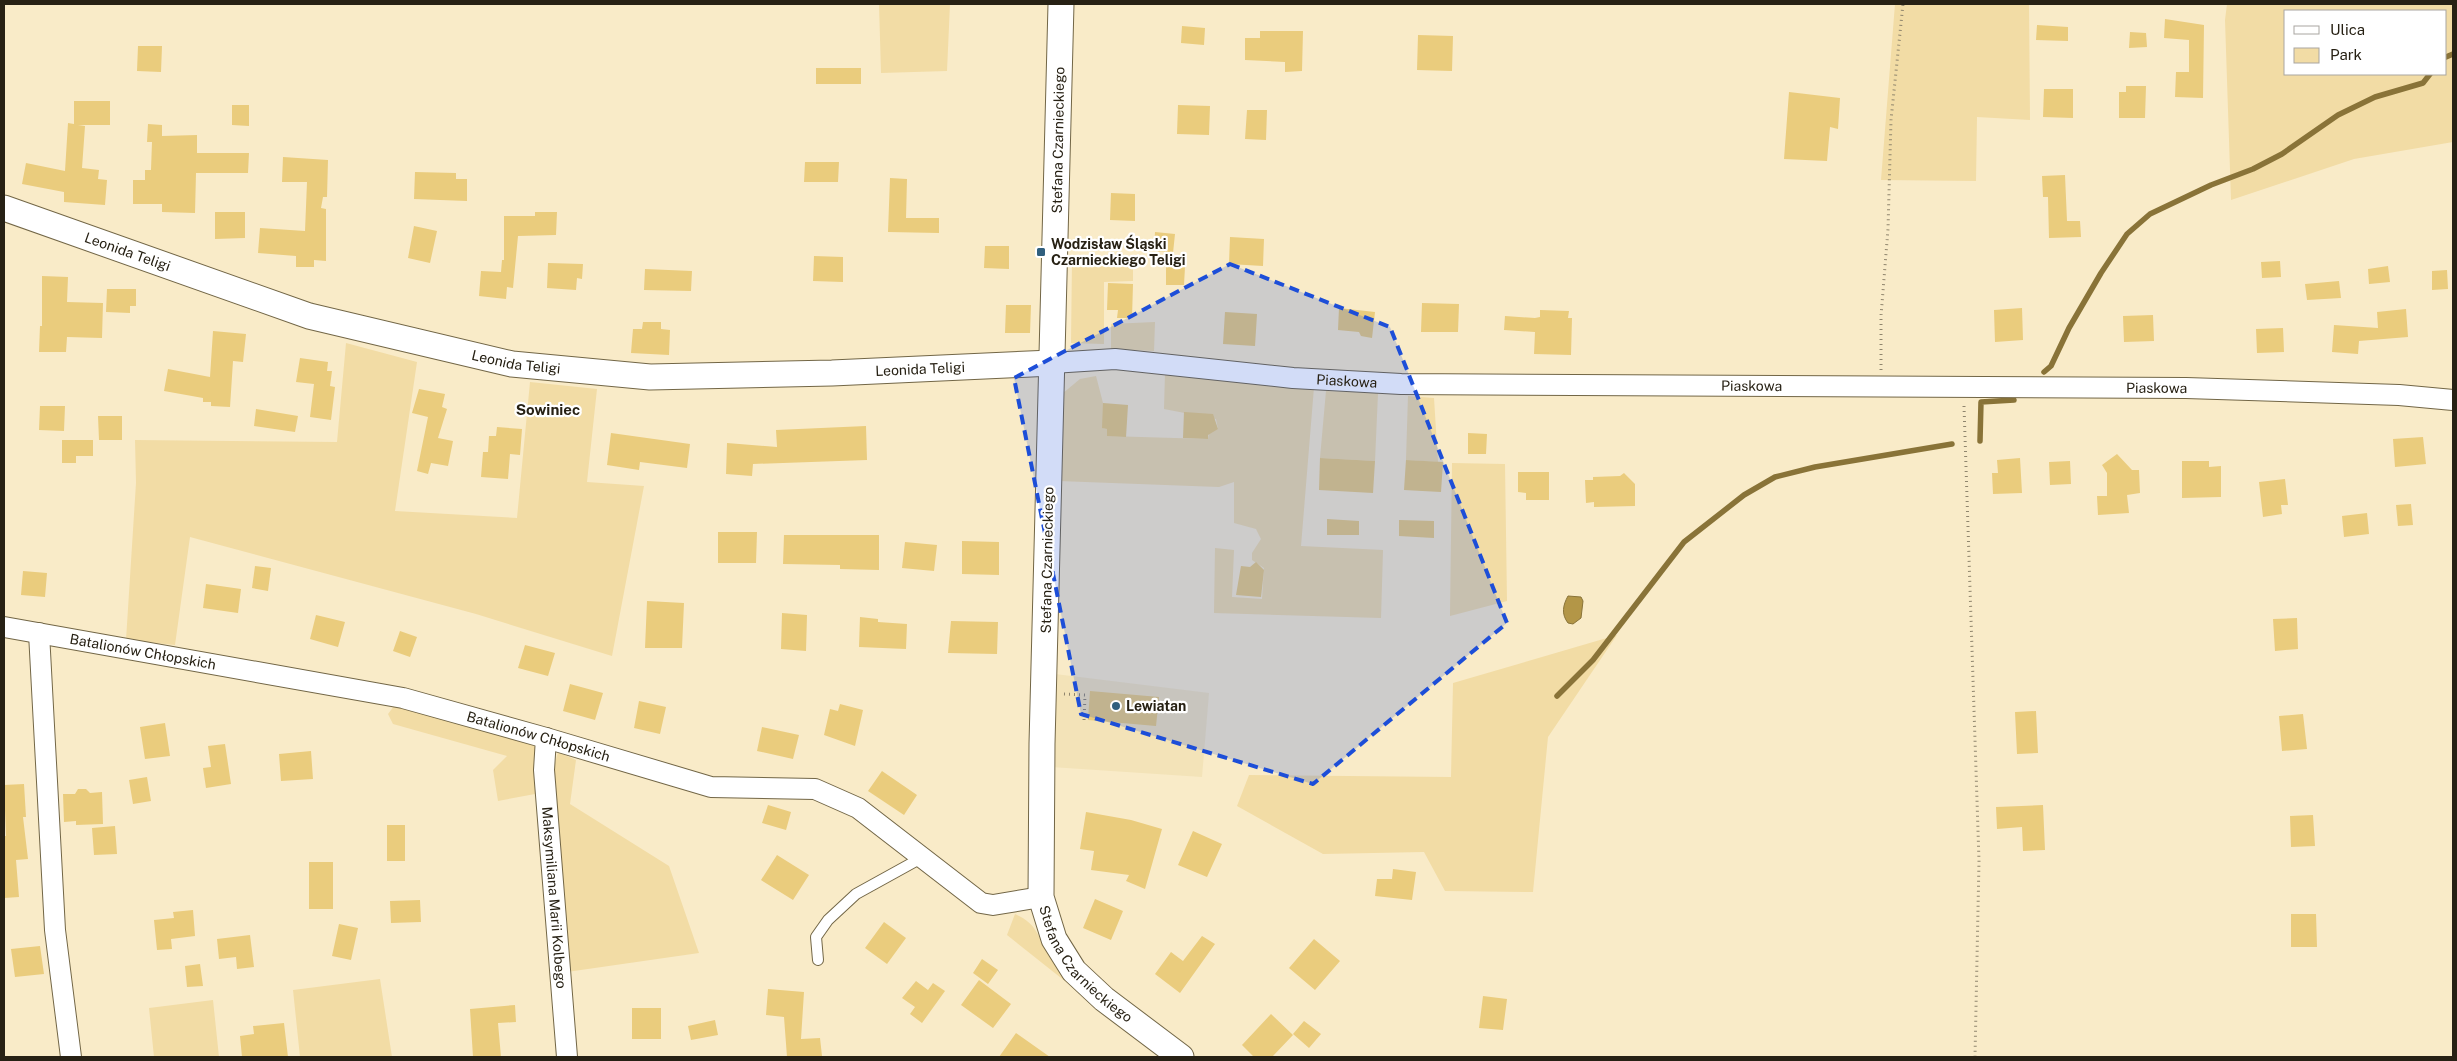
<svg xmlns="http://www.w3.org/2000/svg" width="2457" height="1061" font-family="'Public Sans',sans-serif">
<style>
.built{fill:#f3e3b8}
.green{fill:#f2dca5;fill-rule:evenodd}
.water{fill:#b39647;stroke:#897338}
.lines{fill:none;stroke-linecap:round;stroke-linejoin:round}
.stream{stroke:#897338;stroke-width:5.5}
.building{fill:#eacc7d}
.service-casing{stroke:#726646;stroke-width:12}
.minor-casing{stroke:#726646;stroke-width:22}
.tertiary-casing{stroke:#726646;stroke-width:27}
.path{stroke:#8f856d;stroke-width:3;stroke-dasharray:1 4;stroke-linecap:butt}
.service{stroke:#fff;stroke-width:10}
.minor{stroke:#fff;stroke-width:20}
.tertiary{stroke:#fff;stroke-width:25}
.marked{fill:#1d4ed8;fill-opacity:0.2;stroke:#1d4ed8;stroke-width:4;stroke-dasharray:10 6;stroke-linejoin:round}
.poi-dot{fill:#305f7e;stroke:#fff;stroke-width:2}
.labels{text-anchor:middle;stroke-width:4.5;stroke-linejoin:round;paint-order:stroke}
.street-label{font-size:14px;fill:#272114;stroke:#fff}
.poi-label{font-size:14px;font-weight:bold;fill:#272114;stroke:#fff;text-anchor:start}
.neighbourhood-label{font-size:15px;font-weight:bold;fill:#272114;stroke:#fff}
</style>
<rect width="100%" height="100%" fill="#f9ebc8"/>
<path class="built" d="M 1055,674 L 1209,693 L 1202,777 L 1051,767 Z"/>
<path class="green" d="M 879,4 L 950,4 L 947,71 L 881,73 Z
M 1895,4 L 2029,4 L 2030,120 L 1977,117 L 1976,181 L 1881,180 Z
M 2227,4 L 2453,4 L 2453,142 L 2354,159 L 2231,200 L 2225,20 ZM 2286,11 L 2446,11 L 2446,74 L 2286,74 Z
M 1072,261 L 1133,265 L 1133,281 L 1104,282 L 1104,344 L 1071,343 Z
M 1155,322 L 1154,351 L 1111,349 L 1111,324 Z
M 346,343 L 417,362 L 395,511 L 517,518 L 530,382 L 597,389 L 587,482 L 644,486 L 612,656 L 476,614 L 190,537 L 175,645 L 126,640 L 136,483 L 135,440 L 337,442 Z
M 1165,374 L 1314,387 L 1301,546 L 1383,550 L 1381,618 L 1214,613 L 1215,548 L 1234,550 L 1232,597 L 1262,599 L 1264,568 L 1252,560 L 1252,553 L 1261,539 L 1256,529 L 1234,523 L 1234,482 L 1219,487 L 1059,481 L 1062,394 L 1080,379 L 1096,376 L 1103,403 L 1103,428 L 1107,429 L 1107,436 L 1208,439 L 1209,432 L 1218,429 L 1216,419 L 1164,409 Z
M 1326,391 L 1378,393 L 1375,461 L 1320,458 Z
M 1408,396 L 1434,398 L 1438,462 L 1406,460 Z
M 1452,463 L 1505,464 L 1507,601 L 1450,616 Z
M 1617,635 L 1548,737 L 1533,892 L 1445,891 L 1424,852 L 1323,854 L 1237,806 L 1249,775 L 1451,777 L 1453,683 Z
M 394,706 L 526,739 L 536,748 L 535,794 L 498,801 L 493,770 L 507,756 L 393,724 L 388,714 Z
M 558,752 L 576,760 L 570,804 L 669,866 L 699,953 L 567,972 L 551,777 Z
M 1015,914 C 1039,924 1038,939 1051,959 C 1060,973 1072,985 1085,997 L 1007,935 Z
M 380,979 L 392,1057 L 300,1057 L 293,990 Z
M 213,1000 L 219,1057 L 154,1057 L 149,1008 Z"/>
<path class="water" d="M 1568,596 L 1581,597 L 1583,601 L 1581,618 L 1573,624 L 1568,623 C 1561,614 1563,605 1568,596 Z"/>
<g class="lines">
<path class="stream" d="M 2446,57 L 2453,54
M 2044,372 L 2051,366 L 2069,328 L 2101,273 L 2127,234 L 2150,214 L 2211,185 L 2253,169 L 2282,154 L 2338,115 L 2375,97 L 2423,83 L 2430,74
M 1980,441 L 1981,402 L 2014,400
M 1557,696 L 1593,660 L 1684,542 L 1744,495 L 1775,477 L 1815,467 L 1952,444"/>
</g>
<path class="building" d="M 2165,19 L 2204,25 L 2203,98 L 2175,97 L 2176,72 L 2189,72 L 2189,40 L 2164,38 Z
M 2037,25 L 2068,27 L 2068,41 L 2036,40 Z
M 1182,26 L 1205,28 L 1204,45 L 1181,43 Z
M 1260,31 L 1303,31 L 1302,71 L 1285,72 L 1285,62 L 1245,60 L 1245,38 L 1260,38 Z
M 2130,32 L 2146,33 L 2147,47 L 2129,48 Z
M 1418,35 L 1453,36 L 1452,71 L 1417,70 Z
M 138,46 L 162,46 L 161,72 L 137,71 Z
M 816,68 L 861,68 L 861,84 L 816,84 Z
M 2126,86 L 2146,86 L 2145,118 L 2119,118 L 2119,92 L 2126,92 Z
M 2044,89 L 2073,89 L 2073,118 L 2043,117 Z
M 1789,92 L 1840,98 L 1838,129 L 1830,127 L 1827,161 L 1784,159 Z
M 74,101 L 110,101 L 110,125 L 78,125 L 85,126 L 82,168 L 99,170 L 98,179 L 107,180 L 105,205 L 64,202 L 64,192 L 22,184 L 26,163 L 65,171 L 68,123 L 74,124 Z
M 232,105 L 249,105 L 249,126 L 232,125 Z
M 1178,105 L 1210,106 L 1209,135 L 1177,134 Z
M 1247,110 L 1267,110 L 1266,140 L 1245,139 Z
M 148,124 L 162,125 L 162,136 L 197,135 L 197,153 L 249,153 L 248,173 L 196,173 L 195,213 L 162,212 L 162,204 L 133,204 L 133,180 L 145,180 L 145,170 L 151,170 L 152,142 L 147,142 Z
M 283,157 L 328,160 L 327,197 L 323,197 L 321,208 L 326,209 L 326,261 L 314,260 L 314,267 L 296,267 L 296,256 L 258,253 L 260,228 L 305,231 L 307,182 L 282,182 Z
M 805,162 L 839,162 L 838,182 L 804,182 Z
M 415,172 L 456,173 L 456,179 L 467,179 L 467,201 L 414,199 Z
M 2065,175 L 2067,221 L 2080,221 L 2081,237 L 2049,238 L 2048,197 L 2043,197 L 2042,176 Z
M 890,178 L 907,179 L 906,218 L 939,218 L 939,233 L 888,232 Z
M 1111,193 L 1135,194 L 1135,221 L 1110,220 Z
M 215,212 L 245,212 L 245,238 L 215,239 Z
M 535,212 L 557,212 L 556,235 L 518,236 L 513,288 L 507,287 L 506,299 L 479,296 L 481,271 L 501,272 L 502,260 L 504,260 L 504,216 L 535,216 Z
M 414,226 L 437,231 L 430,263 L 408,258 Z
M 1155,232 L 1175,234 L 1173,253 L 1154,251 Z
M 1230,237 L 1264,239 L 1263,266 L 1229,264 Z
M 985,246 L 1009,246 L 1009,269 L 984,268 Z
M 814,256 L 843,257 L 843,282 L 813,281 Z
M 2280,261 L 2281,277 L 2262,278 L 2261,262 Z
M 548,263 L 583,264 L 582,279 L 577,278 L 576,290 L 547,288 Z
M 2388,266 L 2390,282 L 2369,284 L 2368,269 Z
M 1166,267 L 1185,267 L 1184,285 L 1166,285 Z
M 645,269 L 692,271 L 691,291 L 644,290 Z
M 2447,270 L 2448,289 L 2432,290 L 2432,271 Z
M 42,276 L 68,277 L 67,302 L 103,303 L 102,338 L 67,337 L 66,352 L 39,352 L 40,326 L 42,326 Z
M 2339,281 L 2341,298 L 2307,300 L 2305,284 Z
M 1108,283 L 1133,284 L 1132,318 L 1117,318 L 1118,310 L 1107,310 Z
M 107,289 L 136,289 L 136,306 L 130,306 L 130,313 L 106,312 Z
M 1422,303 L 1459,304 L 1458,332 L 1421,332 Z
M 1006,305 L 1031,305 L 1030,333 L 1005,333 Z
M 1339,308 L 1375,312 L 1372,338 L 1361,336 L 1359,332 L 1338,330 Z
M 2022,308 L 2023,340 L 1995,342 L 1994,310 Z
M 2406,309 L 2408,337 L 2359,341 L 2358,354 L 2332,352 L 2334,325 L 2378,328 L 2377,312 Z
M 1540,310 L 1569,311 L 1568,318 L 1572,318 L 1571,355 L 1534,354 L 1535,332 L 1504,330 L 1505,316 L 1535,318 L 1540,317 Z
M 1225,312 L 1257,314 L 1255,346 L 1223,344 Z
M 2153,315 L 2154,341 L 2124,342 L 2123,316 Z
M 643,322 L 661,322 L 661,329 L 670,330 L 669,355 L 631,353 L 633,329 L 642,329 Z
M 2283,328 L 2284,352 L 2257,353 L 2256,329 Z
M 213,331 L 246,334 L 243,362 L 233,361 L 230,407 L 211,406 L 211,402 L 203,402 L 203,398 L 164,391 L 168,369 L 210,377 Z
M 300,358 L 328,362 L 327,371 L 332,371 L 330,386 L 335,387 L 331,420 L 310,417 L 314,384 L 296,382 Z
M 419,389 L 445,394 L 442,407 L 447,409 L 438,438 L 453,441 L 448,466 L 431,463 L 428,474 L 417,471 L 428,417 L 412,413 Z
M 1103,403 L 1128,405 L 1126,437 L 1107,436 L 1107,429 L 1102,428 Z
M 40,406 L 65,406 L 64,431 L 39,430 Z
M 256,409 L 298,416 L 295,432 L 254,426 Z
M 1184,412 L 1213,414 L 1218,429 L 1208,435 L 1208,439 L 1183,438 Z
M 98,416 L 122,416 L 122,440 L 99,440 Z
M 866,426 L 867,460 L 753,464 L 752,476 L 726,474 L 727,443 L 777,447 L 776,430 Z
M 497,427 L 522,429 L 520,455 L 510,454 L 508,479 L 481,477 L 483,452 L 488,452 L 489,436 L 496,436 Z
M 611,433 L 690,444 L 687,468 L 640,462 L 639,470 L 607,465 Z
M 1468,433 L 1487,434 L 1486,454 L 1468,454 Z
M 2423,437 L 2426,464 L 2395,467 L 2393,439 Z
M 62,440 L 93,440 L 93,456 L 76,456 L 76,463 L 62,463 Z
M 2117,454 L 2132,470 L 2139,470 L 2140,493 L 2127,495 L 2129,513 L 2098,515 L 2097,496 L 2107,496 L 2107,473 L 2102,465 Z
M 1320,458 L 1375,461 L 1373,493 L 1319,490 Z
M 2020,458 L 2022,493 L 1993,494 L 1992,473 L 1998,473 L 1997,460 Z
M 1406,460 L 1443,462 L 1441,492 L 1404,490 Z
M 2070,461 L 2071,484 L 2050,485 L 2049,462 Z
M 2182,461 L 2209,461 L 2209,467 L 2221,466 L 2221,497 L 2182,498 Z
M 1518,472 L 1549,472 L 1549,500 L 1526,500 L 1526,493 L 1518,492 Z
M 1624,473 L 1635,484 L 1635,506 L 1594,507 L 1594,502 L 1586,503 L 1585,480 L 1593,480 L 1593,477 L 1620,476 Z
M 2285,479 L 2288,505 L 2281,505 L 2282,514 L 2263,517 L 2259,482 Z
M 2411,504 L 2413,525 L 2398,526 L 2396,505 Z
M 2367,513 L 2369,534 L 2344,537 L 2342,516 Z
M 1327,519 L 1359,521 L 1359,535 L 1327,535 Z
M 1399,520 L 1434,521 L 1434,538 L 1399,536 Z
M 718,532 L 757,532 L 756,563 L 718,563 Z
M 784,535 L 879,535 L 879,570 L 840,569 L 840,565 L 783,564 Z
M 962,541 L 999,542 L 999,575 L 962,574 Z
M 905,542 L 937,545 L 934,571 L 902,568 Z
M 1256,562 L 1264,570 L 1261,597 L 1236,595 L 1241,566 L 1250,567 Z
M 255,566 L 271,568 L 268,591 L 252,588 Z
M 23,571 L 47,573 L 45,597 L 21,595 Z
M 206,584 L 241,589 L 238,613 L 203,608 Z
M 647,601 L 684,603 L 682,648 L 645,648 Z
M 782,613 L 807,615 L 806,651 L 781,649 Z
M 316,615 L 345,622 L 338,647 L 310,639 Z
M 860,617 L 878,619 L 878,622 L 907,624 L 906,649 L 859,647 Z
M 2297,618 L 2298,649 L 2275,651 L 2273,619 Z
M 951,621 L 998,622 L 997,654 L 948,653 Z
M 400,631 L 417,637 L 410,657 L 393,651 Z
M 525,645 L 555,653 L 548,676 L 518,668 Z
M 570,684 L 603,693 L 595,720 L 563,711 Z
M 1090,691 L 1159,697 L 1156,726 L 1088,720 Z
M 639,701 L 666,707 L 660,734 L 634,728 Z
M 840,704 L 863,710 L 855,746 L 824,735 L 830,709 L 838,711 Z
M 2036,711 L 2038,753 L 2017,754 L 2015,712 Z
M 2303,714 L 2307,749 L 2282,751 L 2279,716 Z
M 165,723 L 170,756 L 145,759 L 140,727 Z
M 762,727 L 799,735 L 793,759 L 757,751 Z
M 225,744 L 231,784 L 206,788 L 203,768 L 211,767 L 208,746 Z
M 311,751 L 313,779 L 281,781 L 279,754 Z
M 882,771 L 917,795 L 904,815 L 868,791 Z
M 147,777 L 151,801 L 133,804 L 129,780 Z
M 24,784 L 26,817 L 23,817 L 28,859 L 16,860 L 19,897 L 4,898 L 4,836 L 6,836 L 4,785 Z
M 78,789 L 86,789 L 90,793 L 102,792 L 103,824 L 76,825 L 76,821 L 64,822 L 63,794 L 75,794 Z
M 768,805 L 791,812 L 786,830 L 762,823 Z
M 2043,805 L 2045,850 L 2023,851 L 2022,827 L 1997,829 L 1996,807 Z
M 1086,812 L 1131,820 L 1162,829 L 1145,889 L 1126,881 L 1129,875 L 1091,870 L 1094,851 L 1080,849 Z
M 2313,815 L 2315,846 L 2291,847 L 2290,816 Z
M 387,825 L 405,825 L 405,861 L 387,861 Z
M 115,826 L 117,854 L 94,855 L 92,828 Z
M 1193,831 L 1222,844 L 1207,877 L 1178,865 Z
M 777,855 L 809,875 L 793,900 L 761,880 Z
M 309,862 L 333,862 L 333,909 L 309,909 Z
M 1393,869 L 1416,872 L 1412,900 L 1375,896 L 1377,879 L 1392,879 Z
M 1095,899 L 1123,911 L 1111,940 L 1083,928 Z
M 420,900 L 421,922 L 391,923 L 390,901 Z
M 193,910 L 195,936 L 171,939 L 172,949 L 157,950 L 154,920 L 174,918 L 173,912 Z
M 2291,914 L 2316,914 L 2317,947 L 2291,947 Z
M 884,922 L 906,938 L 887,964 L 865,948 Z
M 339,924 L 358,928 L 351,960 L 332,956 Z
M 250,935 L 254,967 L 237,969 L 236,957 L 219,959 L 217,939 Z
M 1202,936 L 1215,944 L 1180,993 L 1155,974 L 1171,952 L 1183,961 Z
M 1314,939 L 1340,961 L 1315,990 L 1289,968 Z
M 40,946 L 44,974 L 15,977 L 11,949 Z
M 982,959 L 998,970 L 988,984 L 973,973 Z
M 200,964 L 203,986 L 187,987 L 185,966 Z
M 979,980 L 1011,1004 L 993,1028 L 961,1005 Z
M 916,981 L 928,990 L 933,983 L 945,991 L 922,1023 L 910,1014 L 915,1007 L 902,998 Z
M 768,989 L 804,992 L 801,1039 L 820,1038 L 822,1056 L 787,1057 L 784,1017 L 766,1015 Z
M 1483,996 L 1507,999 L 1503,1030 L 1479,1028 Z
M 515,1005 L 516,1022 L 498,1023 L 501,1057 L 473,1057 L 470,1009 Z
M 632,1008 L 661,1008 L 661,1039 L 632,1039 Z
M 1271,1014 L 1293,1035 L 1272,1057 L 1254,1057 L 1242,1045 Z
M 715,1020 L 718,1035 L 691,1040 L 688,1026 Z
M 1304,1021 L 1321,1034 L 1309,1048 L 1293,1034 Z
M 284,1023 L 288,1057 L 242,1057 L 240,1036 L 254,1034 L 253,1026 Z
M 1016,1033 L 1050,1057 L 999,1057 Z"/>
<g class="lines">
<defs>
<path id="service" d="M 818,960 L 816,937 L 828,920 L 856,894 L 923,857"/>
<g id="minor">
<path id="s1" d="M 1052,363 L 1115,359 L 1293,378 L 1401,384 L 2186,388 L 2399,395 L 2453,400"/>
<path id="s2" d="M 4,627 L 403,698 L 546,738 L 711,787 L 815,789 L 858,808 L 981,903 L 993,905 L 1041,897"/>
<path d="M 39,633 L 55,930 L 71,1057"/>
<path id="s3" d="M 546,738 L 544,770 L 567,1057"/>
</g>
<g id="tertiary">
<path id="s4" d="M 1061,4 L 1042,744 L 1041,897 L 1054,939 L 1074,971 L 1104,999 L 1181,1057"/>
<path id="s5" d="M 4,208 L 309,316 L 512,364 L 650,377 L 832,373 L 1052,363"/>
</g>
</defs>
<use href="#service" class="service-casing"/>
<use href="#minor" class="minor-casing"/>
<use href="#tertiary" class="tertiary-casing"/>
<path class="path" d="M 1881,370 L 1881,316 L 1888,229 L 1891,120 L 1903,4
M 1964,406 L 1979,861 L 1975,1057
M 1064,694 L 1085,695 L 1084,721"/>
<use href="#service" class="service"/>
<use href="#minor" class="minor"/>
<use href="#tertiary" class="tertiary"/>
</g>
<path class="marked" d="M 1230,264 L 1390,327 L 1507,623 L 1313,784 L 1081,714 L 1014,378 Z"/>
<g class="poi-dot">
<rect x="1036" y="247" width="10" height="10" rx="2.5"/>
<circle cx="1116" cy="706" r="5"/>
</g>
<g class="labels">
<g class="street-label">
<text transform="translate(1058 140) rotate(-89)" y="5">Stefana Czarnieckiego</text>
<text dy="5" stroke="none"><textPath href="#s5" startOffset="131">Leonida Teligi</textPath></text>
<text dy="5" stroke="none"><textPath href="#s5" startOffset="536">Leonida Teligi</textPath></text>
<text dy="5" stroke="none"><textPath href="#s5" startOffset="941">Leonida Teligi</textPath></text>
<text dy="5" stroke="none"><textPath href="#s1" startOffset="296">Piaskowa</textPath></text>
<text dy="5" stroke="none"><textPath href="#s1" startOffset="701">Piaskowa</textPath></text>
<text dy="5" stroke="none"><textPath href="#s1" startOffset="1106">Piaskowa</textPath></text>
<text transform="translate(1047 560) rotate(-89)" y="5">Stefana Czarnieckiego</text>
<text dy="5" stroke="none"><textPath href="#s2" startOffset="141">Batalionów Chłopskich</textPath></text>
<text dy="5" stroke="none"><textPath href="#s2" startOffset="546">Batalionów Chłopskich</textPath></text>
<text dy="5" stroke="none"><textPath href="#s3" startOffset="160">Maksymiliana Marii Kolbego</textPath></text>
<text dy="5" stroke="none"><textPath href="#s4" startOffset="976">Stefana Czarnieckiego</textPath></text>
</g>
<g class="poi-label">
<text x="1051" y="249">Wodzisław Śląski<tspan x="1051" dy="16">Czarnieckiego Teligi</tspan></text>
<text x="1126" y="711">Lewiatan</text>
</g>
<g class="neighbourhood-label">
<text x="548" y="415">Sowiniec</text>
</g>
</g>
<rect width="2457" height="1061" fill="none" stroke="#272114" stroke-width="10"/>
<rect x="2284" y="10" width="162" height="65" fill="#ffffff" stroke="#a9a6a1"/>
<rect x="2294" y="26" width="25" height="8" fill="#ffffff" stroke="#a9a6a1"/>
<text x="2330" y="35" font-size="15" fill="#272114">Ulica</text>
<rect x="2294" y="48" width="25" height="15" fill="#f2dca5" stroke="#a9a6a1"/>
<text x="2330" y="60" font-size="15" fill="#272114">Park</text>
</svg>
